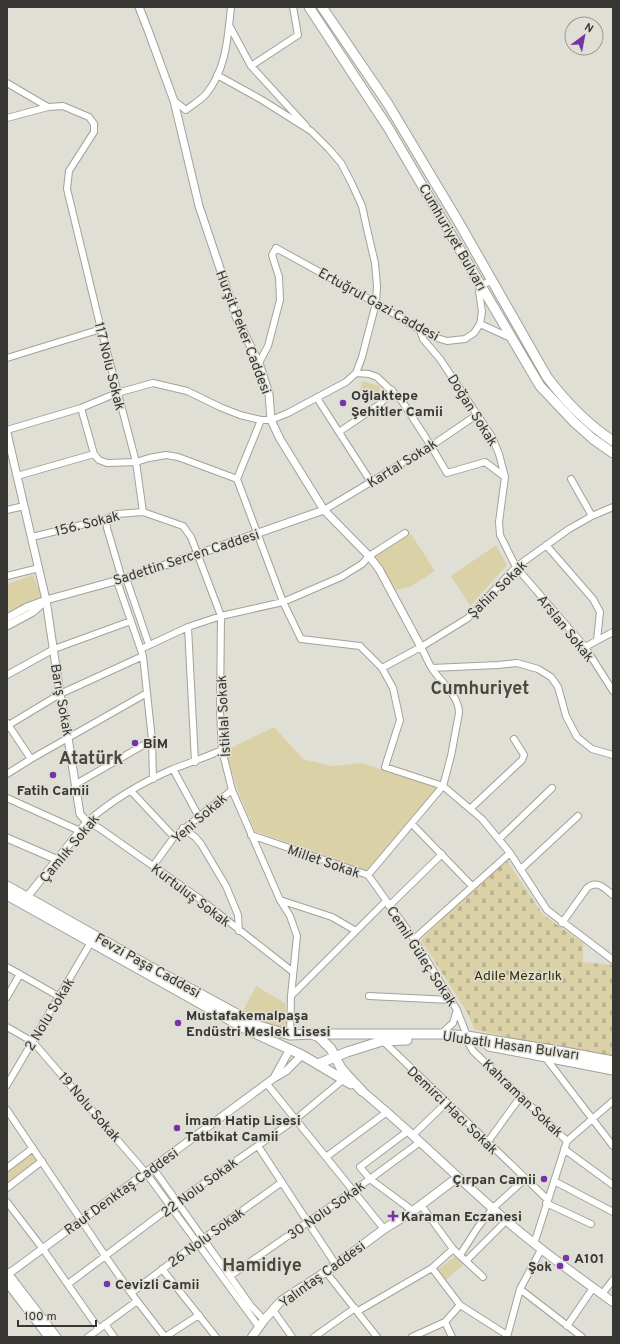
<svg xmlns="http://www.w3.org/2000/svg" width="620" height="1344" font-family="Overpass,sans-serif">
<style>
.cemetery{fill:url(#cemetery-stones)}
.park{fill:#dad1a7}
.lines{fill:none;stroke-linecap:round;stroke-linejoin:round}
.minor-casing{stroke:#a3a199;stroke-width:8}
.tertiary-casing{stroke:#a3a199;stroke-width:9}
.secondary-casing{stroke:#a3a199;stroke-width:10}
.primary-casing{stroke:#a3a199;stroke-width:11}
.minor{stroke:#fff;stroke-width:6}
.tertiary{stroke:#fff;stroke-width:7}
.secondary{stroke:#fff;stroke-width:8}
.primary{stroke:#fff;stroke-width:9}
.poi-dot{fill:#7833a7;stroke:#e0dfd6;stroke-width:1.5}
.labels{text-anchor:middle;stroke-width:3;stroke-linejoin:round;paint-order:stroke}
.street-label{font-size:14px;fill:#373633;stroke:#e0dfd6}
.poi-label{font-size:14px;font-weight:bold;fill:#373633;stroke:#e0dfd6;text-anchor:start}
.park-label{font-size:14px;fill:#392f00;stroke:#e0dfd6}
.district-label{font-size:18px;font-weight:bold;fill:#494740;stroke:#e0dfd6}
</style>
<defs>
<pattern id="cemetery-stones" width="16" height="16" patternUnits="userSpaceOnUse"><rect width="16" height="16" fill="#dad1a7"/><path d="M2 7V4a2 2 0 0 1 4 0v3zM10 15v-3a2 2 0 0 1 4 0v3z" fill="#bcb490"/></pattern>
</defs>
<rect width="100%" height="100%" fill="#e0dfd6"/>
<path class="cemetery" d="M 506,859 L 543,915 L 583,943 L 583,962 L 613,965 L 613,1059 L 475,1030 L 467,1012 L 421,940 L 476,884 Z"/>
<path class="park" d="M 362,381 L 380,386 L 378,395 L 360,390 Z
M 411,534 L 435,571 L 410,587 L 396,590 L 374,557 Z
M 496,545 L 507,565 L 470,606 L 451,576 Z
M 33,575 L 42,596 L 7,612 L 7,584 Z
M 274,727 L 303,759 L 332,766 L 362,763 L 437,788 L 367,871 L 255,831 L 238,791 L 225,751 Z
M 256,986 L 285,1003 L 286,1029 L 268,1026 L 242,1013 Z
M 33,1153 L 39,1161 L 7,1184 L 7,1171 Z
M 457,1255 L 467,1261 L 445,1281 L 437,1270 Z"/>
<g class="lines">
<defs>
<path id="minor" d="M 229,25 L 251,66 L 306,126
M 251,66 L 298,35 L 293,7
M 7,83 L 48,107
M 174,101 L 186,110 C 192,105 201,100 206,94 C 226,70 228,37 231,7
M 7,118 L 48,107 L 63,106 L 89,117 L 94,124 L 94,132 L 69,171 L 67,189 L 101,329 L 136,462 L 143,512 L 183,526 L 191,537 L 221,616 L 188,627 L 141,649
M 480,324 L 511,338
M 420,330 L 423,339 L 440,359 L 492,437 L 499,454 L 505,477 L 499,522 L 500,535 L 516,567 L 585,647 L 613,691
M 7,358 L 101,329
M 259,363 L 268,346 L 280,300 L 279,277 L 272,255 L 276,248 L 376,303 L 420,330 L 437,338 L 447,341 L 465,339 L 474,333 L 480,324 L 482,312 L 479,291 L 482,285 L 492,280
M 356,373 L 369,374 L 377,377 L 402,401 L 431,446 L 447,473 L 485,462 L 505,477
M 317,398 L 371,482
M 81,408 L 94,454
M 261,420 L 237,479 L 283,602 L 301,639 L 360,646 L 382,668 L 393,688 L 400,720 L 385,767 L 443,786 L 482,819 L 510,853 L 547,910 L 613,960
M 7,430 L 81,408 L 117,393 L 153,383 L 187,391 L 220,407 L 240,415 L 261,420 L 271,420 L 288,413 L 346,382 L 356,373 L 362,357 L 376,303 L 377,286 L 375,263 L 367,229 L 362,206 L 351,182 L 341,163 L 329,149 L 311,131 L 262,100 L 217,75
M 339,432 L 380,404 L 392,390
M 17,476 L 94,454 L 99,460 L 107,463 L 136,462 L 149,458 L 166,455 L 178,457 L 237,479
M 571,479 L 592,516
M 7,510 L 24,506
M 324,510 L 431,446 L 478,414
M 106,519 L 107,528 L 122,579
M 32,537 L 106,519 L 117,514 L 143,512
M 546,545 L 593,599 L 600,612 L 597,640
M 7,576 L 39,568
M 126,578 L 149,645
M 117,581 L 143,656 L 152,740 L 153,779
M 188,627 L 195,762
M 585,647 L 613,632
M 382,668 L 421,647 L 468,618 L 516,567 L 569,529 L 592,516 L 613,507
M 432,668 L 498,665 L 517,663 L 538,669 L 551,677 L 558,687 L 566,716 L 577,737 L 592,749 L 613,755
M 7,675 L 54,649 L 131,621
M 7,723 L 31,759
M 7,726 L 60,694 L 143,656
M 222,750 C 206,757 189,763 173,769 C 143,782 112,800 87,822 L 99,828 L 200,899 L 293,972
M 173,769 L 199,817
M 7,774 L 31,759 L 147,693
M 76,784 L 152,740
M 131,791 L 174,837
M 7,798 L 80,831
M 470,809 L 522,760 L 524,755 L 514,739
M 412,824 L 472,886
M 183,828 L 195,837 L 201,844 L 226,886 L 238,915 L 239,931
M 251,835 L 368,875 L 414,939 L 451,1000 L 457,1010 L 467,1036 L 467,1041 L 473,1051 L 567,1141
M 499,839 L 552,788
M 153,866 L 174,837 L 232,790
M 521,869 L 578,816
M 368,875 L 443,786 L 451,756 L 459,713 C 459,696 442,683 433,670 C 428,663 425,654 421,647
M 280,900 L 332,917 L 356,931
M 389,906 L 442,854
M 562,923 L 587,888 C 597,879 605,889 613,895
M 414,939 L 510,853
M 7,967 L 60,997
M 291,996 L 386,901
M 369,996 L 451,1000
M 7,997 L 20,974
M 7,1027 L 33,1042 L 146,1173 L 259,1327
M 441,1034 L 453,1023 L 457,1010
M 290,1035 L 291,996 L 297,936 L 290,916 L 280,900 L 232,790 L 222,750 L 220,712 L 221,616 L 283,602 L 341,577 L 362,564 L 369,556 L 405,533
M 381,1039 L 548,1200
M 545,1057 L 613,1146
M 267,1084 L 384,1229
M 7,1085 L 91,942
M 7,1110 L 106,1257 L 131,1293 L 165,1337 L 199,1315
M 408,1131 L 360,1167 L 370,1179 L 413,1211
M 413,1135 L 446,1103
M 487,1143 L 521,1096
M 258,1146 L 336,1265
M 564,1149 L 613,1185
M 326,1157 L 387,1112
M 7,1168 L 33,1148
M 153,1168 L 251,1306 L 264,1320
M 554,1181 L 613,1212
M 7,1188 L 42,1161
M 7,1202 L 43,1249 L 99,1329
M 546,1203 L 591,1224
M 421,1205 L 453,1249 L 483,1277
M 534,1244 L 567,1141 L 613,1101
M 460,1255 L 478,1227 L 493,1208 L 525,1179
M 466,1261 L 506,1221
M 432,1268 L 460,1305 L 507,1335
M 162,1269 L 216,1337
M 326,1272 L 377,1337
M 230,1276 L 370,1179 L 420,1142
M 68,1284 L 177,1202 L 296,1119 L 344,1079 L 345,1077
M 520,1289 L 582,1337
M 131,1293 L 197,1243 L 282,1182
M 602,1294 L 613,1280
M 273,1310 L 292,1337
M 358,1311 L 432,1268 L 453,1249
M 445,1322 L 452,1337
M 105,1324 L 114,1337
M 567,1326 L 593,1288
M 88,1337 L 137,1301
M 314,1337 L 355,1308
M 412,1337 L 445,1322 L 460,1305
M 507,1337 L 520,1289 L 541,1250"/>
<path id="tertiary" d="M 139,7 L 148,30 L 174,101 L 199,206 L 237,319 L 259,363 L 269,394 L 271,420 L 280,439 L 324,510 L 369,556 L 379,569 L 421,647
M 7,433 L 46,600 L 60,694 L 68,738 L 80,814 L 87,822 L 27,897
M 7,618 L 27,607 L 46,600 L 126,578 L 198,554 L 324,510
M 7,626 L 33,612 L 42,604
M 7,838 L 58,860
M 274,1078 L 290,1049
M 7,1272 L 57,1337
M 7,1275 L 274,1078 L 286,1071 L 302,1055
M 7,1283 L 48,1337"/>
<path id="secondary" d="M 362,1091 C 412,1132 458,1179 507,1221 C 540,1250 577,1276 613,1302
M 252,1337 L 264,1320 L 281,1301 L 336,1265 L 384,1229 L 413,1211 L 458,1177"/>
<path id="primary" d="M 309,7 L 389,129 L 540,386 L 574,422 L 593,439 L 613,453
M 322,7 L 388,104 L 458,221 L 547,377 C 566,402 587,424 613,441
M 7,886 L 154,969 L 259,1026 L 290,1035 L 312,1034 L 319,1037 L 331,1049 L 341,1068 L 346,1074 L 362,1091
M 7,895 L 246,1029 L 302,1055 L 351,1084
M 313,1034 L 441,1034 L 467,1036 L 559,1051 L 613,1061
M 489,1046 L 613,1070
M 318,1064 L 347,1052 L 382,1041 L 407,1040"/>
</defs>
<use href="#minor" class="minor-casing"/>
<use href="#tertiary" class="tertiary-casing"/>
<use href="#secondary" class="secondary-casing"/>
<use href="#primary" class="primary-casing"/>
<use href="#minor" class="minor"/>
<use href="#tertiary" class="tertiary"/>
<use href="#secondary" class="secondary"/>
<use href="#primary" class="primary"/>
</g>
<g class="poi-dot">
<circle cx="343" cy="403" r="4"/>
<circle cx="135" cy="743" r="4"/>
<circle cx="53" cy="775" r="4"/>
<circle cx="178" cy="1023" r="4"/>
<circle cx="177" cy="1128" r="4"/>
<circle cx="544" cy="1179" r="4"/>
<path d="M391 1210h4v4h4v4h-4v4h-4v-4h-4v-4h4z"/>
<circle cx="566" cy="1258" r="4"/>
<circle cx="560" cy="1266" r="4"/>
<circle cx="107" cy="1284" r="4"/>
</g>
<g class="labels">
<g class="street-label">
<text transform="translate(453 237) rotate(60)" y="5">Cumhuriyet Bulvarı</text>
<text transform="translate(379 304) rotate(29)" y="5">Ertuğrul Gazi Caddesi</text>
<text transform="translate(244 332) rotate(69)" y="5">Hurşit Peker Caddesi</text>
<text transform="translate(110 366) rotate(76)" y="5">117 Nolu Sokak</text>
<text transform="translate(473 410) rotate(58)" y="5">Doğan Sokak</text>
<text transform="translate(402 463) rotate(-32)" y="5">Kartal Sokak</text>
<text transform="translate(87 523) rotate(-14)" y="5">156. Sokak</text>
<text transform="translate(186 557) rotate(-18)" y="5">Sadettin Sercen Caddesi</text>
<text transform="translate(497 589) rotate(-44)" y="5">Şahin Sokak</text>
<text transform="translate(566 628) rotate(51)" y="5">Arslan Sokak</text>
<text transform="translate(62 700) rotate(80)" y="5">Barış Sokak</text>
<text transform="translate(223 716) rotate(-93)" y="5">İstiklal Sokak</text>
<text transform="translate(199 818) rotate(-41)" y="5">Yeni Sokak</text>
<text transform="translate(69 848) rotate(-50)" y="5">Çamlık Sokak</text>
<text transform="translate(324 861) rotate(19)" y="5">Millet Sokak</text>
<text transform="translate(191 895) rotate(37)" y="5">Kurtuluş Sokak</text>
<text transform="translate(422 956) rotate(57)" y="5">Cemil Güleç Sokak</text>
<text transform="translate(148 965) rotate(29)" y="5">Fevzi Paşa Caddesi</text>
<text transform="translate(49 1014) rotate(-59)" y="5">2 Nolu Sokak</text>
<text transform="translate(511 1045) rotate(8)" y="5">Ulubatlı Hasan Bulvarı</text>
<text transform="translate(523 1098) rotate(44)" y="5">Kahraman Sokak</text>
<text transform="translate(90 1107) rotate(49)" y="5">19 Nolu Sokak</text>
<text transform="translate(453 1110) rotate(44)" y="5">Demirci Hacı Sokak</text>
<text transform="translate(199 1187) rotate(-36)" y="5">22 Nolu Sokak</text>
<text transform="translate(121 1191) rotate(-36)" y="5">Rauf Denktaş Caddesi</text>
<text transform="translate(326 1210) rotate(-35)" y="5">30 Nolu Sokak</text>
<text transform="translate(206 1237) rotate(-36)" y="5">26 Nolu Sokak</text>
<text transform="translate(322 1274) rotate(-36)" y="5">Yalıntaş Caddesi</text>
</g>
<g class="poi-label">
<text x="351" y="400">Oğlaktepe<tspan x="351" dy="16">Şehitler Camii</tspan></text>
<text x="143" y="748">BİM</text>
<text x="53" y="795" text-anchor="middle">Fatih Camii</text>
<text x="186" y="1020">Mustafakemalpaşa<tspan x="186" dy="16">Endüstri Meslek Lisesi</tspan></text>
<text x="185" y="1125">İmam Hatip Lisesi<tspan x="185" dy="16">Tatbikat Camii</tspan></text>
<text x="536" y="1184" text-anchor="end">Çırpan Camii</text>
<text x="401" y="1221">Karaman Eczanesi</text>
<text x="574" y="1263">A101</text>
<text x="552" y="1271" text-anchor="end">Şok</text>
<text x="115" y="1289">Cevizli Camii</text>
</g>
<g class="park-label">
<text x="518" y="980">Adile Mezarlık</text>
</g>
<g class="district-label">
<text x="480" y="694">Cumhuriyet</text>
<text x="91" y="764">Atatürk</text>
<text x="262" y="1271">Hamidiye</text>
</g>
</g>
<rect width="620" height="1344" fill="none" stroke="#373633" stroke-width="16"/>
<g transform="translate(584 36) rotate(32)"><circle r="19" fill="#e0dfd6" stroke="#9c9b95"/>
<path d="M0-3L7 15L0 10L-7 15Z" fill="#7833a7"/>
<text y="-6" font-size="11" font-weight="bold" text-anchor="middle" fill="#373633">N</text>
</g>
<path d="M18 1320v6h78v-6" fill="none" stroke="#373633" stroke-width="2"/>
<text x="24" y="1320" font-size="12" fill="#373633" stroke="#e0dfd6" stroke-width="3" paint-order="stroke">100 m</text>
</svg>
